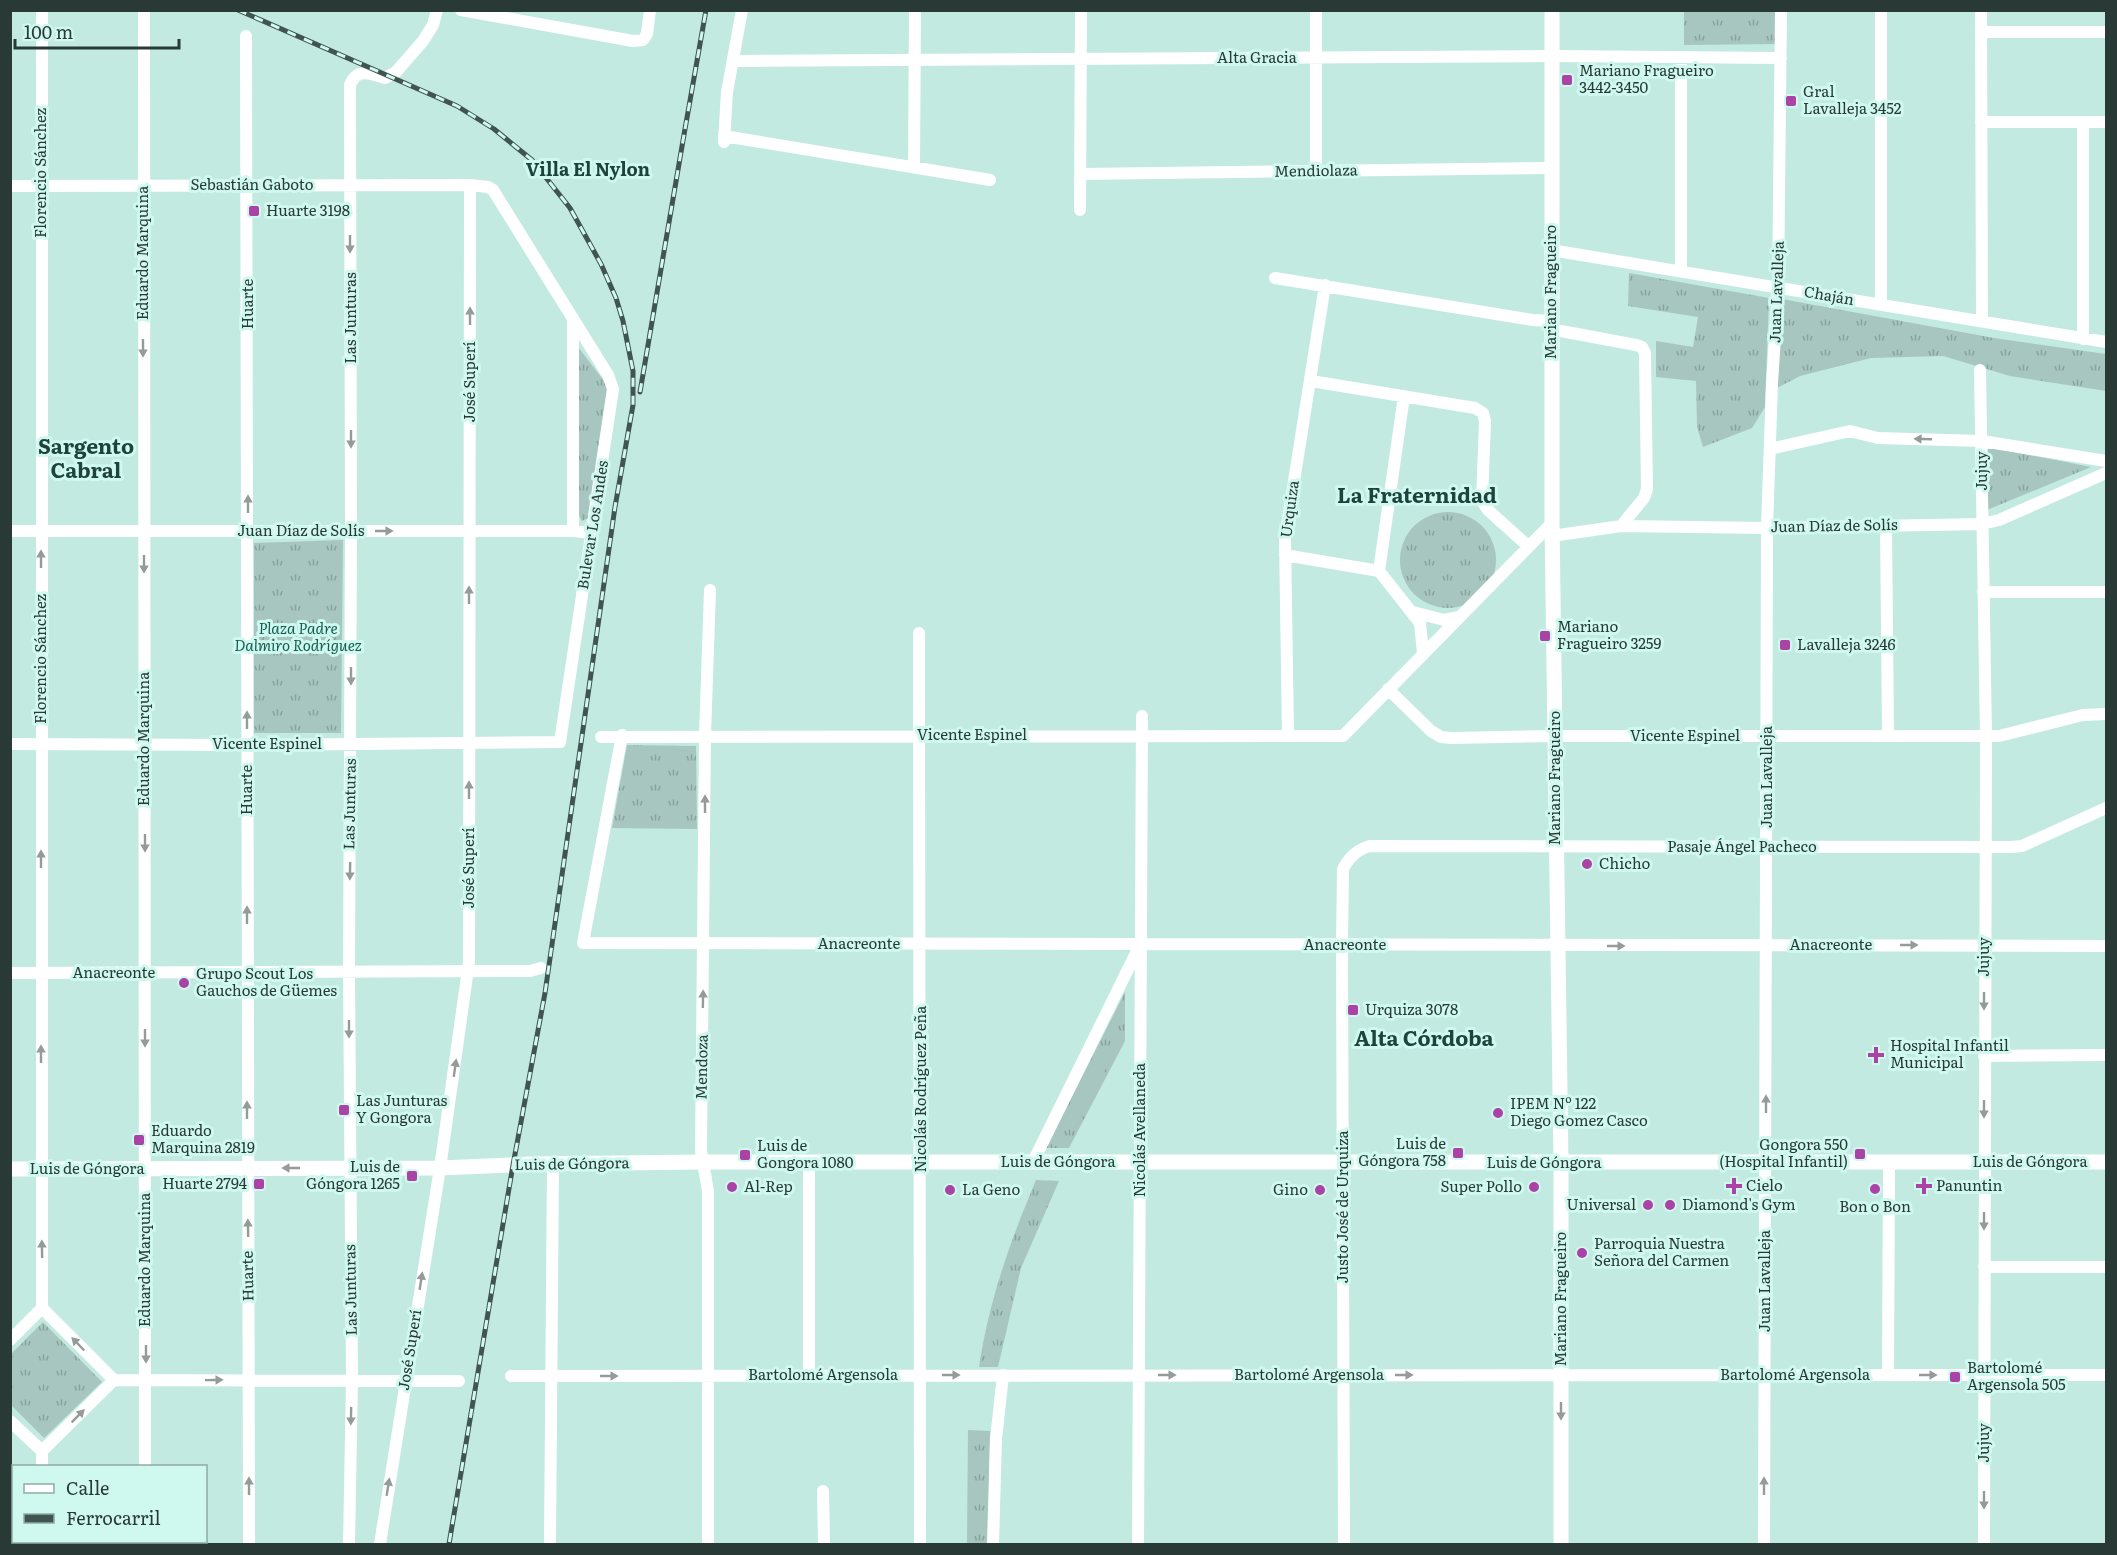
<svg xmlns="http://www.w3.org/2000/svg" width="2117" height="1555" font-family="Literata,serif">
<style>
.grass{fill:url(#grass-tufts)}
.pitch{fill:#a7c6bf}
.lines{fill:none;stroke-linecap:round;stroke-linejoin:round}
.minor{stroke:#fff;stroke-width:12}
.major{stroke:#fff;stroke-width:15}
.rail-casing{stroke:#405450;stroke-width:5}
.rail{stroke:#cff8ef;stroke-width:3;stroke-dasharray:9;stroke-linecap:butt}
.oneway{fill:#949c9a}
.poi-dot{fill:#ab42a5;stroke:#cff8ef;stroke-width:2}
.labels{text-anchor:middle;stroke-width:6;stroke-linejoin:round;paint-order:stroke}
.street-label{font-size:15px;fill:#293936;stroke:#cff8ef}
.poi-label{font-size:15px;fill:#293936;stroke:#cff8ef;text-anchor:start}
.park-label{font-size:15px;font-style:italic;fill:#155d52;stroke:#cff8ef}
.quarter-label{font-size:18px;font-weight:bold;fill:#1f423c;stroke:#cff8ef}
.district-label{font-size:21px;font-weight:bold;fill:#1f423c;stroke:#cff8ef}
</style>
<defs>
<pattern id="grass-tufts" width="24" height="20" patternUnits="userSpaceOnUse" patternTransform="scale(1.5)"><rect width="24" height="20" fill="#a7c6bf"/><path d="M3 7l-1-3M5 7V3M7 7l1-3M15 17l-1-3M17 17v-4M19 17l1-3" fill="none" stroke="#88a29c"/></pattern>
</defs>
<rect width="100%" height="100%" fill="#c2eae1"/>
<path class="grass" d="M 1684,11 L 1778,11 L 1778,44 L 1684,45 Z
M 1629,273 L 1769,298 L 1765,407 L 1752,428 L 1703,447 L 1697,427 L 1696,381 L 1656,377 L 1656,341 L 1693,347 L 1698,317 L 1628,306 Z
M 1782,299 L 1994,338 L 2106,354 L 2106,391 L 2010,376 L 1943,356 L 1871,358 L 1800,376 L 1777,388 Z
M 578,347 L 611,390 L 588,518 L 582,521 L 579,515 Z
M 1988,447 L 2091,467 L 1987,510 Z
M1400 560a48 48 0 1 1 96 0a48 48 0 1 1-96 0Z
M 343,540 L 341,733 L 254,733 L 254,543 Z
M 627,745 L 696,746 L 697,829 L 612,828 Z
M 1125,992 L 1125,1041 L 1069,1148 L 1046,1148 Z
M 1036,1180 L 1059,1181 L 1021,1268 L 998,1367 L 979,1367 C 989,1300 1010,1242 1036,1180 Z
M 43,1322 L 102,1382 L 44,1438 L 10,1404 L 11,1354 Z
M 968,1430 L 990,1431 L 988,1544 L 967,1544 Z"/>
<path class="pitch" d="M 1091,1064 L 1107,1073 L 1084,1117 L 1068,1108 Z"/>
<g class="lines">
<path class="minor" d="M 42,10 L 42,1308 L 114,1380
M 144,10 L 145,1466
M 461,10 L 633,41 L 643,40 L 647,34 L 650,10
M 1316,10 L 1316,171
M 1981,10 L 1982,320
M 1981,32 L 2106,32
M 246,36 L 249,1544
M 1681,58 L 1681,271
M 734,61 L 1552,56 L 1781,58
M 1981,122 L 2106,122
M 724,136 L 990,180
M 724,142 L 727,92 L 742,10
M 914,167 L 915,10
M 1081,174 L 1552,168
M 10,186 L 470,185 L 488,187 L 493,190 L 608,375 L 613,389 L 560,742 L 247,745 L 10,744
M 1080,210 L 1081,10
M 1551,250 L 2106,342
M 1275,278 L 1533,320 L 1552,321
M 1881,305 L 1881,10
M 573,319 L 573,531
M 1561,331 L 1636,345 L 1642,347 L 1645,353 L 1647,489 L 1644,498 L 1621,526
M 2083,339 L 2083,122
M 1980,370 L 1986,736 L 1984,1544
M 1311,381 L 1475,408 L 1483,413 L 1485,421 L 1482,501 L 1488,510 L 1528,546
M 1770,449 L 1850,431 L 1878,438 L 1982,441 L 2106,461
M 1886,525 L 1888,736
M 10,531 L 573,531 L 592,533
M 1552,536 L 1621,526 L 1767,528 L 1982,524 L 1999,520 L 2106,473
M 1285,555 L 1379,571 L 1420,623 L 1423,653
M 1379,571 L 1404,396
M 1983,592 L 2106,592
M 1413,612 L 1444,620 L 1459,617
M 919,633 L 920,1544
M 1388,689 L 1431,731 L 1441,737 L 1452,738 L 1555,736 L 1999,736 L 2083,715 L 2106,714
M 622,735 L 583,943 L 2106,946
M 1288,736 L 1285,538 L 1325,285
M 601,737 L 1343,736 L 1552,523
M 10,973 L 530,971 L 541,968
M 1984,1056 L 2106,1055
M 809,1162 L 809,1375
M 1033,1162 L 1138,949
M 1984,1267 L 2106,1267
M 10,1340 L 42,1308
M 1888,1375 L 1889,1163
M 511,1376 L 2106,1375
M 114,1380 L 459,1381
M 10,1421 L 42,1451
M 42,1466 L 42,1451 L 114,1380
M 823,1491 L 824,1544
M 42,1544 L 42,1542
M 144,1544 L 144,1542
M 349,1544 L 352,1380 L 349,971 L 351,531 L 350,85 C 357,67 371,74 385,78 L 396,72 L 423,41 L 433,25 L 437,10
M 380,1544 L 440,1168 L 469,962 L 470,185
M 550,1544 L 553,1164
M 708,1544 L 708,1191 L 701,1151 L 705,735 L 710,590
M 993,1544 L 996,1439 L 1003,1375
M 1138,1544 L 1142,716
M 1344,1544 L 1342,945 L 1343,869 C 1350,856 1356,851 1369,846 L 2011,847 L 2022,846 L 2106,808
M 1764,1544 L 1767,528 L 1772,384 L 1778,288 L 1781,10"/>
<path class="major" d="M 1552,10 L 1552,523 L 1561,1163 L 1561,1544
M 10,1169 L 440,1168 L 530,1164 L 704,1162 L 2106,1162"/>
<defs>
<path id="rail" d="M 238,10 L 457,106 L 494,129 L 532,160 L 570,208 L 601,264 L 616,298 L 623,321 L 633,371 L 633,405 L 615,507 L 545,993 L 513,1165 L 449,1544
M 685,129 L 706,10
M 640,392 L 686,123"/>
</defs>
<use href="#rail" class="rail-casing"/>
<use href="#rail" class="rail"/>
</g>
<defs><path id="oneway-solid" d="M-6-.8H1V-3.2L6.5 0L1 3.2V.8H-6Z" transform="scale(1.5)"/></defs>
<g class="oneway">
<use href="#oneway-solid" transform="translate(350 244) rotate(90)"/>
<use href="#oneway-solid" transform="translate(470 316) rotate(-90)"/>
<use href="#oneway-solid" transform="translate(143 348) rotate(90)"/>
<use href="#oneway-solid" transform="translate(351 439) rotate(90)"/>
<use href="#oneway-solid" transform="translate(1923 439) rotate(-178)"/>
<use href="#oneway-solid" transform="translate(248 504) rotate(-90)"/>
<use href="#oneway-solid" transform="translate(384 531)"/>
<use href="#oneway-solid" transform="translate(41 559) rotate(-90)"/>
<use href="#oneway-solid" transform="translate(144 564) rotate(90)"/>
<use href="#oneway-solid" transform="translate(469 595) rotate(-90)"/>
<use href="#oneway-solid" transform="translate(351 676) rotate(90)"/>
<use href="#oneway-solid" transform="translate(247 720) rotate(-90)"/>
<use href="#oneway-solid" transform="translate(469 790) rotate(-90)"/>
<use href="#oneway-solid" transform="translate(705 804) rotate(-90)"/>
<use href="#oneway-solid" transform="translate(145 843) rotate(90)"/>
<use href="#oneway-solid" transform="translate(41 859) rotate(-90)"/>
<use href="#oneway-solid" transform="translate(350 871) rotate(91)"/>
<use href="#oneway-solid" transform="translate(247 915) rotate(-90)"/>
<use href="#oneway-solid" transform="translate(1909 945)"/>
<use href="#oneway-solid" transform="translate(1616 946)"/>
<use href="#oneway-solid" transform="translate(703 999) rotate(-89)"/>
<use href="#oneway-solid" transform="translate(1984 1001) rotate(90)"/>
<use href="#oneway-solid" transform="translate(349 1029) rotate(90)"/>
<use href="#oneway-solid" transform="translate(145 1038) rotate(90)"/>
<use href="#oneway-solid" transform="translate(41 1054) rotate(-90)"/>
<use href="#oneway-solid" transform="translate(455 1068) rotate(-82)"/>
<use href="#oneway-solid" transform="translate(1766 1104) rotate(-90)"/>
<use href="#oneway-solid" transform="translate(1984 1109) rotate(90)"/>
<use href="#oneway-solid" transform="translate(247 1110) rotate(-90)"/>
<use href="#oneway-solid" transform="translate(291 1168) rotate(180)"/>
<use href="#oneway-solid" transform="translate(1984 1221) rotate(90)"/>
<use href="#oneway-solid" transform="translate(248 1228) rotate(-91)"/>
<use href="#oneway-solid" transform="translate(42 1249) rotate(-91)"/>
<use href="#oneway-solid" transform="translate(421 1281) rotate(-81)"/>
<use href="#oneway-solid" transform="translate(78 1344) rotate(-134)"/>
<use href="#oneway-solid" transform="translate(146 1354) rotate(90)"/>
<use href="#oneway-solid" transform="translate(951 1375)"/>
<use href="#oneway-solid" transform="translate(1167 1375)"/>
<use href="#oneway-solid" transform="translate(1404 1375)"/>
<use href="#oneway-solid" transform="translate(1928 1375)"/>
<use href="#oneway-solid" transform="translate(609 1376)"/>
<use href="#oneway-solid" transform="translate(214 1380) rotate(-1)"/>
<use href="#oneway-solid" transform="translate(1561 1411) rotate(90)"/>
<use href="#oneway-solid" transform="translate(78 1416) rotate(-45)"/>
<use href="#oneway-solid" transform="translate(351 1416) rotate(91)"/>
<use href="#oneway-solid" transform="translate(249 1486) rotate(-90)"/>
<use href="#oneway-solid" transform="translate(1764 1486) rotate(-90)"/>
<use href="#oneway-solid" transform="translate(388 1487) rotate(-81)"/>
<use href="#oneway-solid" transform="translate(1984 1500) rotate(90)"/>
</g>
<g class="poi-dot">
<rect x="1561" y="74" width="12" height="12" rx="3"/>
<rect x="1785" y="95" width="12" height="12" rx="3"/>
<rect x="248" y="205" width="12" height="12" rx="3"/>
<rect x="1539" y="630" width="12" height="12" rx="3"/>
<rect x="1779" y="639" width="12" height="12" rx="3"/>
<circle cx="1587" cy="864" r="6"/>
<circle cx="184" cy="983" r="6"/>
<rect x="1347" y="1004" width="12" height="12" rx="3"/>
<path d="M1873 1046h6v6h6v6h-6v6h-6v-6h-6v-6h6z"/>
<rect x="338" y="1104" width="12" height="12" rx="3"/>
<circle cx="1498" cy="1113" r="6"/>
<rect x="133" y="1134" width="12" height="12" rx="3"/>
<rect x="1452" y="1147" width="12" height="12" rx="3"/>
<rect x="1854" y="1148" width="12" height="12" rx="3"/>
<rect x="739" y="1149" width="12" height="12" rx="3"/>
<rect x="406" y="1170" width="12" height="12" rx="3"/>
<rect x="253" y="1178" width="12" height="12" rx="3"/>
<path d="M1731 1177h6v6h6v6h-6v6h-6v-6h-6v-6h6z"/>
<path d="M1921 1177h6v6h6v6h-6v6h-6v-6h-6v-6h6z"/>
<circle cx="732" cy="1187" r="6"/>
<circle cx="1534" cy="1187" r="6"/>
<circle cx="1875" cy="1189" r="6"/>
<circle cx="950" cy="1190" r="6"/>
<circle cx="1320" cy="1190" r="6"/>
<circle cx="1648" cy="1205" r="6"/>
<circle cx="1670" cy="1205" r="6"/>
<circle cx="1582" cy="1253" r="6"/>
<rect x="1949" y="1371" width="12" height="12" rx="3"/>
</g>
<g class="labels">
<g class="street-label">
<text x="1257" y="63">Alta Gracia</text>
<text transform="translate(1316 171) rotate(-1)" y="5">Mendiolaza</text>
<text transform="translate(41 173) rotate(-90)" y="5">Florencio Sánchez</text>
<text x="252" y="190">Sebastián Gaboto</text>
<text transform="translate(143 253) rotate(-90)" y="5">Eduardo Marquina</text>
<text transform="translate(1551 292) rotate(-90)" y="5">Mariano Fragueiro</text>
<text transform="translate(1777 292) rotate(-88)" y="5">Juan Lavalleja</text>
<text transform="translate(1829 296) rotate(10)" y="5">Chaján</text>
<text transform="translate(248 304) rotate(-90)" y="5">Huarte</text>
<text transform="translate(351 318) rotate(-90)" y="5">Las Junturas</text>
<text transform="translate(470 382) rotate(-90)" y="5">José Superí</text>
<text transform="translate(1982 471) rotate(-90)" y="5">Jujuy</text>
<text transform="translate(1290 509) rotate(-82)" y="5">Urquiza</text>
<text transform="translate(593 525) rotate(-81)" y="5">Bulevar Los Andes</text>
<text transform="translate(1834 526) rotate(-1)" y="5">Juan Díaz de Solís</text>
<text x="301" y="536">Juan Díaz de Solís</text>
<text transform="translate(41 659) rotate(-90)" y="5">Florencio Sánchez</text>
<text x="972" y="740">Vicente Espinel</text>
<text x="1685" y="741">Vicente Espinel</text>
<text transform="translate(144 739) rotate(-90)" y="5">Eduardo Marquina</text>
<text x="267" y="749">Vicente Espinel</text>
<text transform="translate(1767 777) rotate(-90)" y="5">Juan Lavalleja</text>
<text transform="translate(1555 778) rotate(-90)" y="5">Mariano Fragueiro</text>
<text transform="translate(247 790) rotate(-90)" y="5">Huarte</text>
<text transform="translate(350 804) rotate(-89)" y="5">Las Junturas</text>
<text x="1742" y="852">Pasaje Ángel Pacheco</text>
<text transform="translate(469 868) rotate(-90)" y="5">José Superí</text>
<text x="859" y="949">Anacreonte</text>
<text x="1345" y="950">Anacreonte</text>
<text x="1831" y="950">Anacreonte</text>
<text transform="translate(1984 957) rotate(-90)" y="5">Jujuy</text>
<text x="114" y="978">Anacreonte</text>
<text transform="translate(702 1067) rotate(-89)" y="5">Mendoza</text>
<text transform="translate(921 1089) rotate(-90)" y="5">Nicolás Rodríguez Peña</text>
<text transform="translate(1140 1130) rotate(-90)" y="5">Nicolás Avellaneda</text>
<text x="1058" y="1167">Luis de Góngora</text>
<text x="2030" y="1167">Luis de Góngora</text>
<text x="1544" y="1168">Luis de Góngora</text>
<text transform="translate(572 1164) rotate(-1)" y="5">Luis de Góngora</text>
<text x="87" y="1174">Luis de Góngora</text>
<text transform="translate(1343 1207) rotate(-90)" y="5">Justo José de Urquiza</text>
<text transform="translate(145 1260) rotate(-90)" y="5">Eduardo Marquina</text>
<text transform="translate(248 1276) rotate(-91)" y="5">Huarte</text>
<text transform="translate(1765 1281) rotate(-90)" y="5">Juan Lavalleja</text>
<text transform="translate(351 1290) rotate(-91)" y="5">Las Junturas</text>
<text transform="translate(1561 1299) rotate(-90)" y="5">Mariano Fragueiro</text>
<text transform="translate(410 1350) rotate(-81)" y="5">José Superí</text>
<text x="823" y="1380">Bartolomé Argensola</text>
<text x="1309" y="1380">Bartolomé Argensola</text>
<text x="1795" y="1380">Bartolomé Argensola</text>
<text transform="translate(1984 1443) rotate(-90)" y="5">Jujuy</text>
</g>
<g class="poi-label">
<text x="1579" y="76">Mariano Fragueiro<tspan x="1579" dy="17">3442-3450</tspan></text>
<text x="1803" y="97">Gral<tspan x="1803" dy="17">Lavalleja 3452</tspan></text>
<text x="266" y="216">Huarte 3198</text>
<text x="1557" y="632">Mariano<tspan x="1557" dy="17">Fragueiro 3259</tspan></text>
<text x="1797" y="650">Lavalleja 3246</text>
<text x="1599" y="869">Chicho</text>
<text x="196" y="979">Grupo Scout Los<tspan x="196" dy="17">Gauchos de Güemes</tspan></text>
<text x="1365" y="1015">Urquiza 3078</text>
<text x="1890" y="1051">Hospital Infantil<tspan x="1890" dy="17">Municipal</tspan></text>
<text x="356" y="1106">Las Junturas<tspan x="356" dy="17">Y Gongora</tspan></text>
<text x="1510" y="1109">IPEM Nº 122<tspan x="1510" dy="17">Diego Gomez Casco</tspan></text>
<text x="151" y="1136">Eduardo<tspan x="151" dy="17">Marquina 2819</tspan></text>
<text x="1446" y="1149" text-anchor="end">Luis de<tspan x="1446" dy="17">Góngora 758</tspan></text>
<text x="1848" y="1150" text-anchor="end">Gongora 550<tspan x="1848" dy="17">(Hospital Infantil)</tspan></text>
<text x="757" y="1151">Luis de<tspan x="757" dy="17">Gongora 1080</tspan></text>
<text x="400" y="1172" text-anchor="end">Luis de<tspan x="400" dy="17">Góngora 1265</tspan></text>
<text x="247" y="1189" text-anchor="end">Huarte 2794</text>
<text x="1746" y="1191">Cielo</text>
<text x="1936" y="1191">Panuntin</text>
<text x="744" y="1192">Al-Rep</text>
<text x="1522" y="1192" text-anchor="end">Super Pollo</text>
<text x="962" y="1195">La Geno</text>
<text x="1308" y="1195" text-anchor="end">Gino</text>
<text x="1636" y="1210" text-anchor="end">Universal</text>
<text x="1682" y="1210">Diamond's Gym</text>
<text x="1875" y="1212" text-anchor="middle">Bon o Bon</text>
<text x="1594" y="1249">Parroquia Nuestra<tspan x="1594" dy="17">Señora del Carmen</tspan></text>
<text x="1967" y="1373">Bartolomé<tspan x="1967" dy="17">Argensola 505</tspan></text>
</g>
<g class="park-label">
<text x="298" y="634">Plaza Padre<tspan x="298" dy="17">Dalmiro Rodríguez</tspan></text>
</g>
<g class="quarter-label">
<text x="588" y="176">Villa El Nylon</text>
</g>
<g class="district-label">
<text x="86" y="454">Sargento<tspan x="86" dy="24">Cabral</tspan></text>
<text x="1417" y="503">La Fraternidad</text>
<text x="1424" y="1046">Alta Córdoba</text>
</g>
</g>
<rect width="2117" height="1555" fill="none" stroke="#293936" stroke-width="24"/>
<rect x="12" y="1465" width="195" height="78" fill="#cff8ef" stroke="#8daca5" stroke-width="1.5"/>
<rect x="24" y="1484" width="30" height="9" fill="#ffffff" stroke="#8daca5" stroke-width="1.5"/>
<text x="66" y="1495" font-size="18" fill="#293936">Calle</text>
<rect x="24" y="1514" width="30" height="9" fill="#405450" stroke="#8daca5" stroke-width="1.5"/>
<text x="66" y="1525" font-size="18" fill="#293936">Ferrocarril</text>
<path d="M15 39v9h164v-9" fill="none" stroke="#293936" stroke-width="3"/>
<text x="24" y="39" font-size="18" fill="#293936" stroke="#cff8ef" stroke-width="4.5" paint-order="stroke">100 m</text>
</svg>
